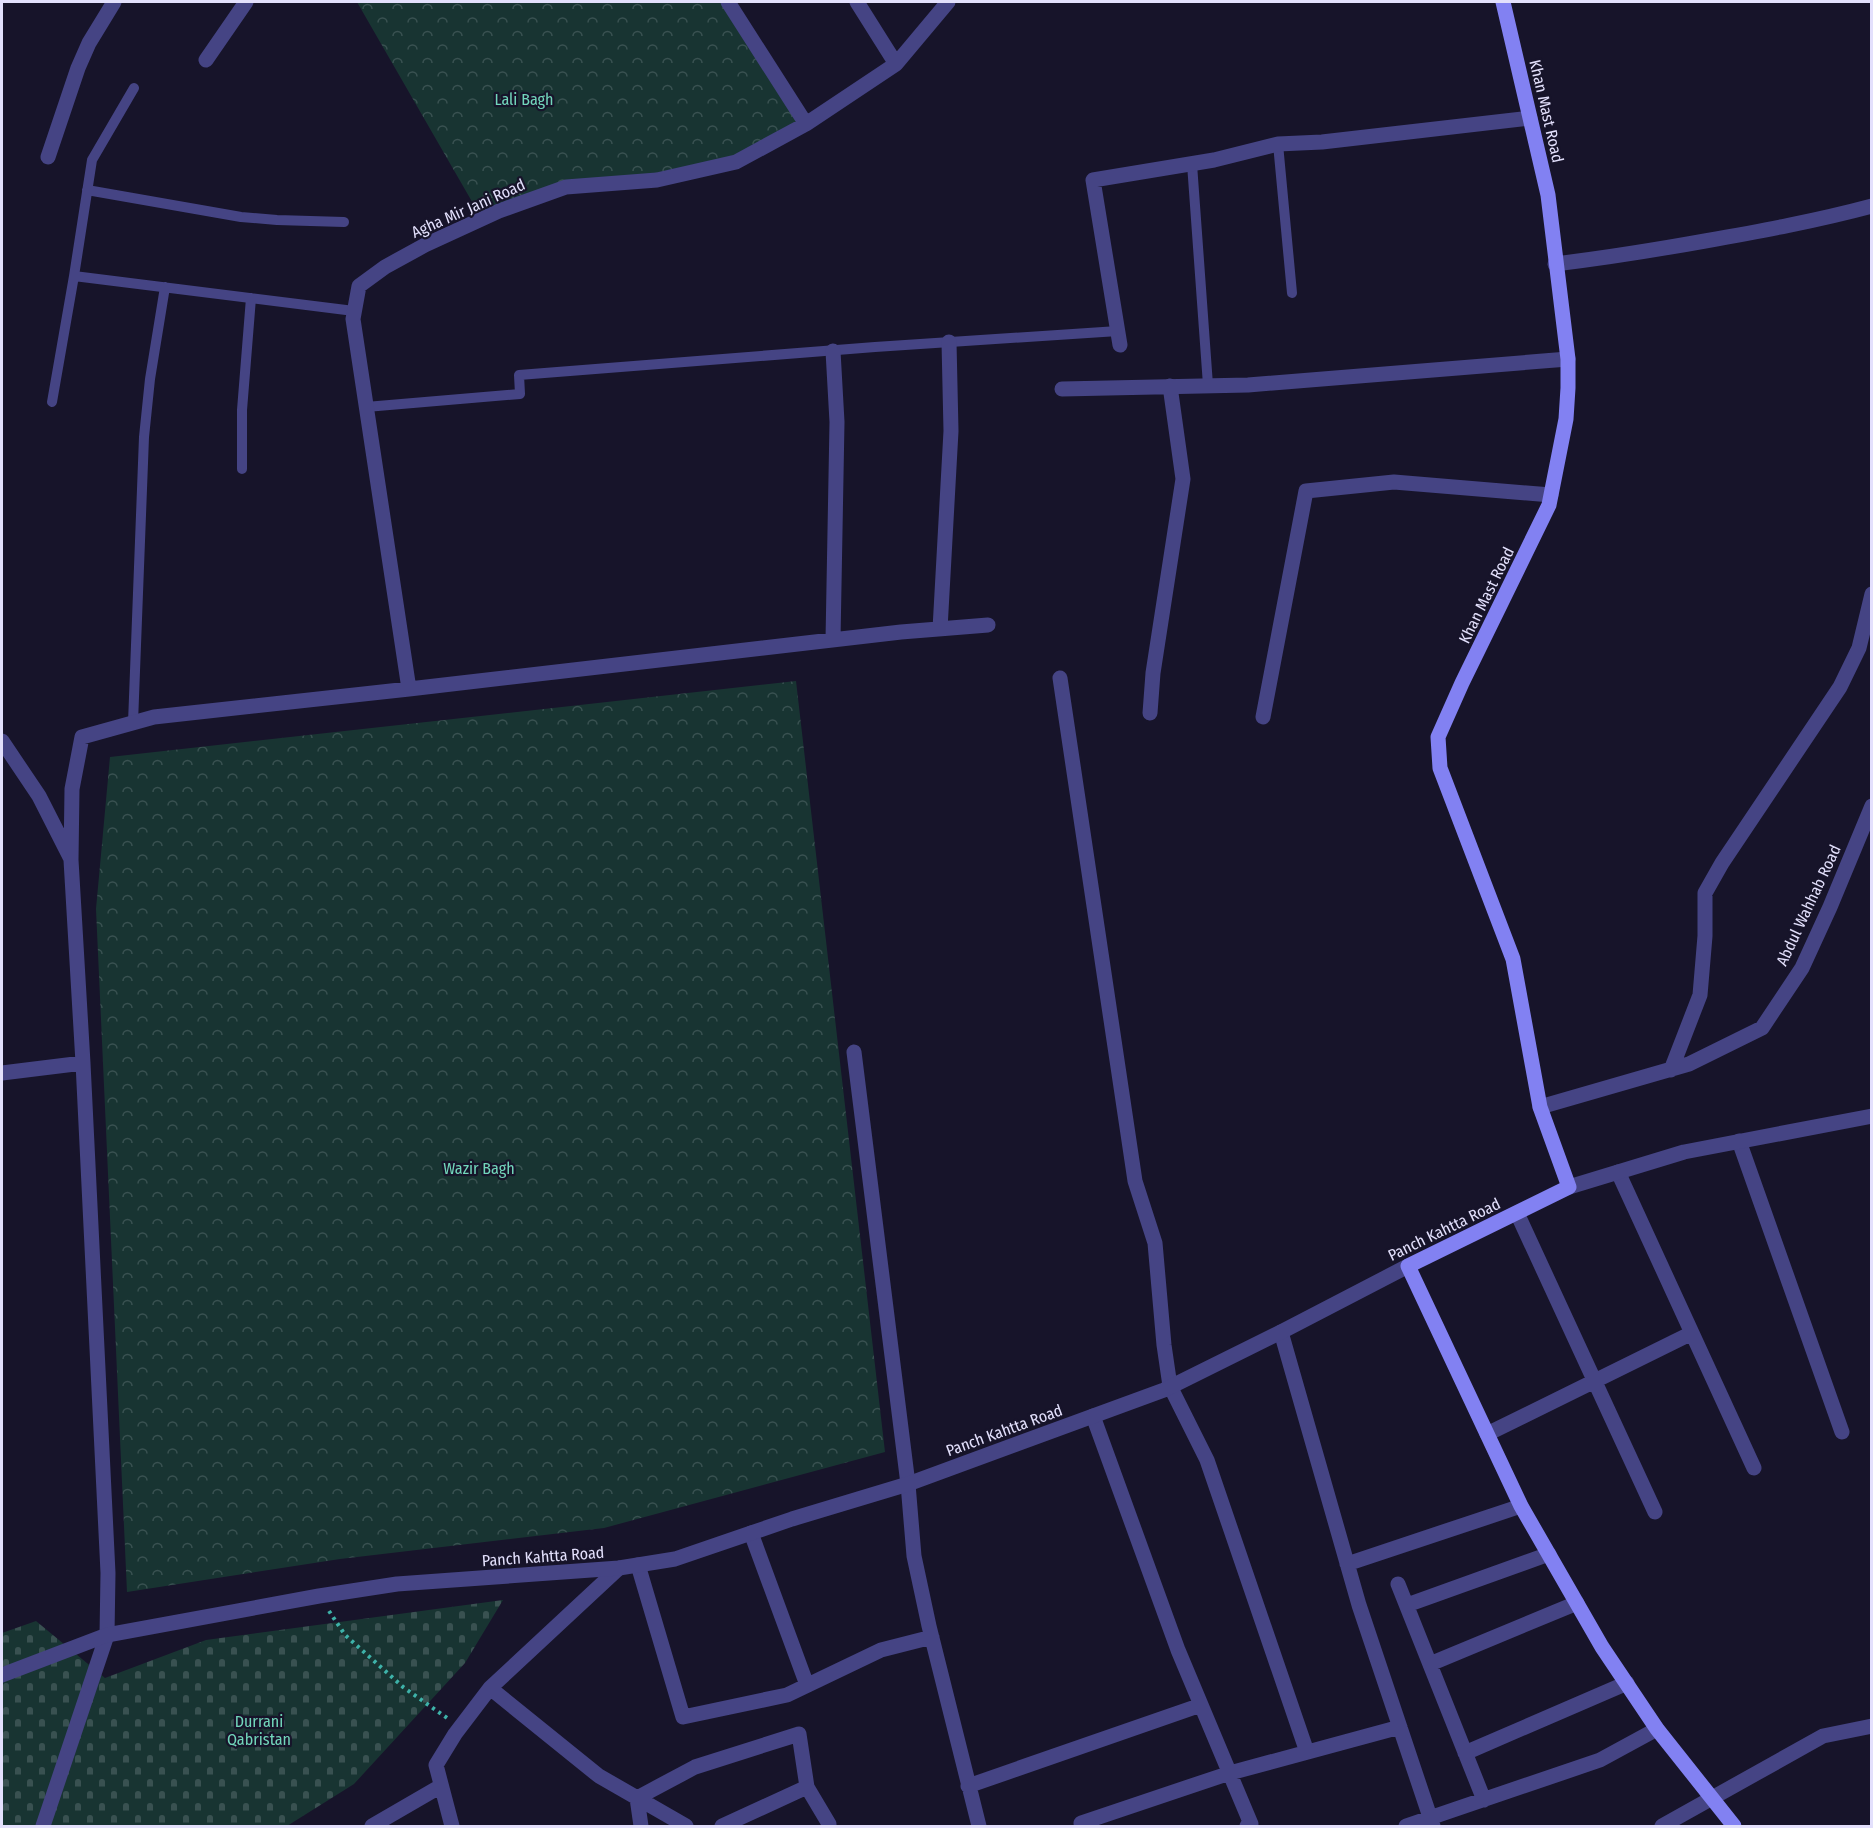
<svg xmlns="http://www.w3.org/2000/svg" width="1873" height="1828" font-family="'Fira Sans Condensed',sans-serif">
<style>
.cemetery{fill:url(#cemetery-stones)}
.park{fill:url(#park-crowns)}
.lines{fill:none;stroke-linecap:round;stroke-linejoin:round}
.path{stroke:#3eb2a9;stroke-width:4;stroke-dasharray:3 4.5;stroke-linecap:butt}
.service{stroke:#454484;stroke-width:10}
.minor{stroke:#454484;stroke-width:15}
.tertiary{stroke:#454484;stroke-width:15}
.secondary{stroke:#8281f2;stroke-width:15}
.labels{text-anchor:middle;stroke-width:4.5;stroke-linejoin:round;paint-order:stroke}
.park-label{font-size:16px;fill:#72d6bb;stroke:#17142a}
.street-label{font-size:16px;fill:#e3e0fc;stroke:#17142a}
</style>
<defs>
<pattern id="cemetery-stones" width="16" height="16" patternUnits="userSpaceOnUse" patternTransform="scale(1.5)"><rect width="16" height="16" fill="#183432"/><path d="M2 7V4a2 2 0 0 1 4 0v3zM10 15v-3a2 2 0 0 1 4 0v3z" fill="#395151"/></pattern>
<pattern id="park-crowns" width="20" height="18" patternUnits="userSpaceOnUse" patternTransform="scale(1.5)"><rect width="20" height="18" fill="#183432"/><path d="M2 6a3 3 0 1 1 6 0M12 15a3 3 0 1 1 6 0" fill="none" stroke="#395151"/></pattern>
</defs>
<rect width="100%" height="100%" fill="#17142a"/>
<path class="cemetery" d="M 503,1600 L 465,1663 L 354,1784 L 287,1826 L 2,1826 L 2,1633 L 36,1621 L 105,1678 L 206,1640 Z"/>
<path class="park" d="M 357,2 L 730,2 L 806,124 L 736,162 L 566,187 L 482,219 Z
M 796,681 L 885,1452 L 604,1528 L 340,1559 L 127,1592 L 96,909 L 110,757 Z"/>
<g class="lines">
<path class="path" d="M 329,1611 L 345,1635 L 403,1687 L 447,1718"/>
<path class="service" d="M 1278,144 L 1292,293
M 1192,164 L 1208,385
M 87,190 L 241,217 L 277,220 L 344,222
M 74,276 L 354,311
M 52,402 L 74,276 L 92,160 L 134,88
M 366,407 L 520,394 L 519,375 L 875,347 L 1118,331
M 242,469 L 242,410 L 251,298
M 133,723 L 144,437 L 150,379 L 165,287"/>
<path class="minor" d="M 728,2 L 806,124
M 857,2 L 896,64
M 206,60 L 246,2
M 48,157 L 78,68 L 89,43 L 114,2
M 1555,264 C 1605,258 1655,250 1705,241 C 1761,231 1816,221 1872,206
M 1120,345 L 1093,180 L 1214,160 L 1278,144 L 1322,142 L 1530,118
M 833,351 L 837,422 L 833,640
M 1062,389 L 1248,385 L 1568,359
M 940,629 L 951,431 L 949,342
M 1060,678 L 1135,1181 L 1155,1243 L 1164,1345 L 1170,1386 L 1207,1460 L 1307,1752
M 409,689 L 353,319 L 359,286 L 385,267 L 425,245 L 499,211 L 566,187 L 657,180 L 736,162 L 806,124 L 896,64 L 948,2
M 1150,713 L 1153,673 L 1183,479 L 1170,386
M 1263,717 L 1306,491 L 1394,482 L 1551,495
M 2,741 L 39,796 L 70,857
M 854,1052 L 908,1484 L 914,1556 L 929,1626 L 979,1826
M 1671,1070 L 1700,995 L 1705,936 L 1705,893 L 1722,863 L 1840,687 L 1859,648 L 1872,594
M 2,1073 L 83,1063
M 1540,1107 L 1689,1064 L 1762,1028 L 1802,968 L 1830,907 L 1872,806
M 1739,1141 L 1842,1432
M 1618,1172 L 1754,1468
M 1517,1213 L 1655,1512
M 1281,1332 L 1359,1605 L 1433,1826
M 1093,1416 L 1178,1650 L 1251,1824 L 1247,1826
M 1487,1434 L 1692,1333
M 751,1533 L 807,1685
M 1347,1564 L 1521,1506
M 638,1565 L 683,1717 L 787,1695 L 881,1650 L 932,1637
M 1398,1584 L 1484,1800
M 1407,1605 L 1549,1554
M 1430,1664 L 1577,1603
M 490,1688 L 599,1776 L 686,1826
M 1465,1753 L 1627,1683
M 968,1786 L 1201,1705
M 1081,1823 L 1230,1773 L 1400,1727
M 43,1826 L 107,1635 L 108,1573 L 83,1063 L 71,860 L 72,789 L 82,737 L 154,717 L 409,689 L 901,632 L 988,625
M 372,1826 L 441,1786
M 452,1826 L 436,1765 L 455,1734 L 490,1688 L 619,1568
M 641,1826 L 637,1798 L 695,1767 L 799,1734 L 807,1787 L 829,1824 L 829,1826
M 722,1826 L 807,1787
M 1406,1826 L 1600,1760 L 1657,1729
M 1662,1826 L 1823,1736 L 1872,1726"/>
<path class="tertiary" d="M 1569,1187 L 1684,1152 L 1872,1116
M 2,1675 L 107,1635 L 319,1596 L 397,1584 L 619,1568 L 675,1559 L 792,1519 L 908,1484 L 1164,1390 L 1281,1332 L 1408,1266"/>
<path class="secondary" d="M 1503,2 L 1548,195 L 1568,359 L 1568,388 L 1566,419 L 1549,505 L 1462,683 L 1438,737 L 1440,768 L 1513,959 L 1540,1107 L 1569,1187 L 1408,1266 L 1521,1506 L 1602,1647 L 1657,1729 L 1734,1826"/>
</g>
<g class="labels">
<g class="park-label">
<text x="524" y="105">Lali Bagh</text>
<text x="479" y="1174">Wazir Bagh</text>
<text x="259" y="1727">Durrani<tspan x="259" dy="18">Qabristan</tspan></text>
</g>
<g class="street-label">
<text transform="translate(1547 111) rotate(77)" y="6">Khan Mast Road</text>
<text transform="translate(468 208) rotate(-24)" y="6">Agha Mir Jani Road</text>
<text transform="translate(1486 595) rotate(-64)" y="6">Khan Mast Road</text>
<text transform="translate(1808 905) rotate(-65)" y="6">Abdul Wahhab Road</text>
<text transform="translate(1444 1229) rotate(-26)" y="6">Panch Kahtta Road</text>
<text transform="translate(1004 1430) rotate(-20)" y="6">Panch Kahtta Road</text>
<text transform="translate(543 1556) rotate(-4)" y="6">Panch Kahtta Road</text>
</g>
</g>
<rect width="1873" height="1828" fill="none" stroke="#e3e0fc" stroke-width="6"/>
</svg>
